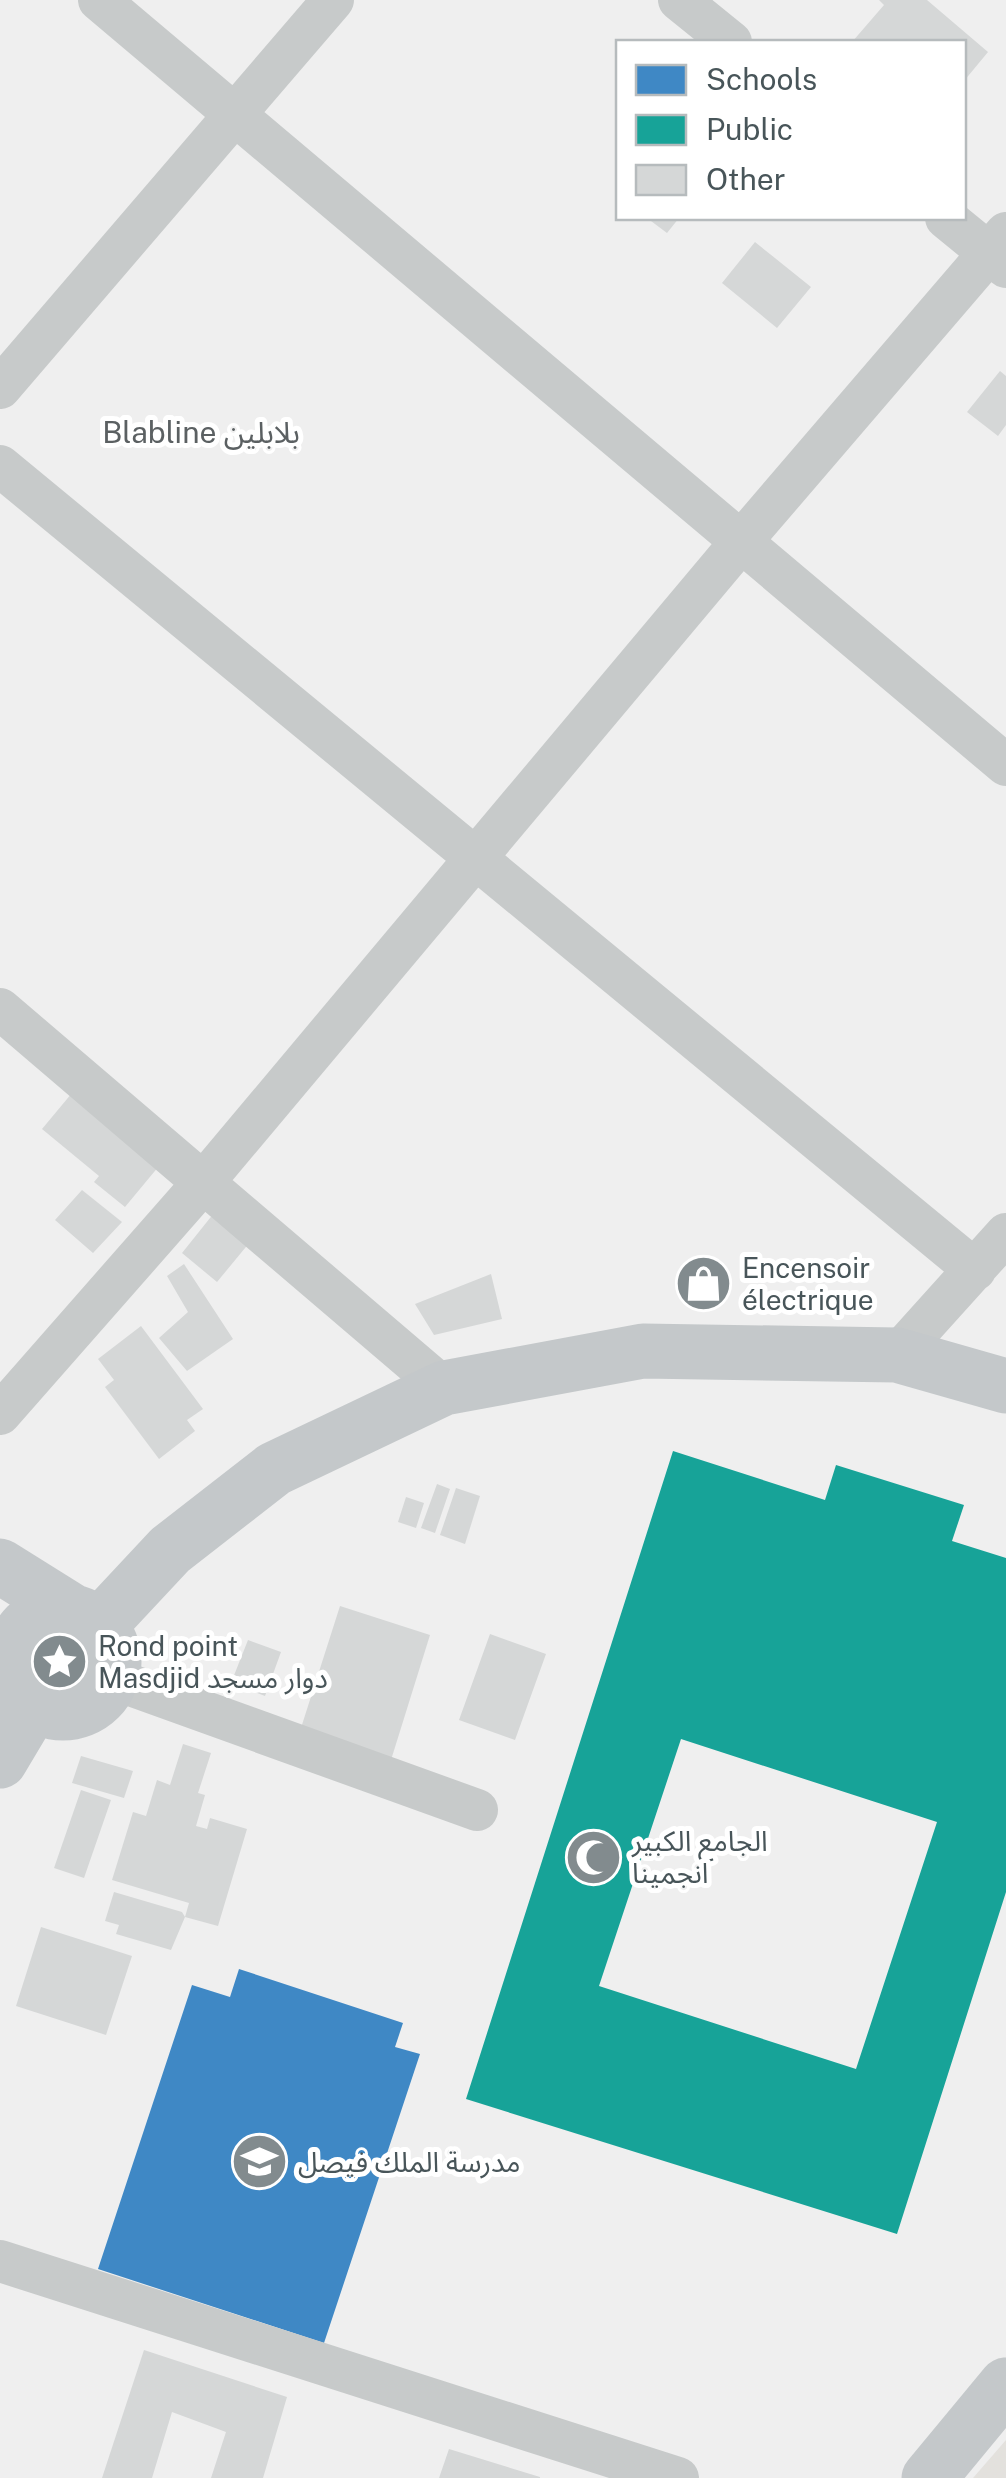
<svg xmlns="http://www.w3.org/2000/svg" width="1006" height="2478" font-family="'Public Sans','Noto Sans Arabic',sans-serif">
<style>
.commercial{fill:#e3e1dd}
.schools{fill:#3f88c5}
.public{fill:#17a398;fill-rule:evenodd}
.building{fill:#d5d7d7}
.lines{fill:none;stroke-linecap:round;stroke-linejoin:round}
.minor{stroke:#c7caca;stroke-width:42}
.major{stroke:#c4c8ca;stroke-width:55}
.labels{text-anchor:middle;stroke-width:10;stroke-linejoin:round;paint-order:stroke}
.poi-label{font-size:28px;fill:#485559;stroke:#fff;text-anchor:start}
.neighbourhood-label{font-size:30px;fill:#5b6062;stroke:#fff}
</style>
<rect width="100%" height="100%" fill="#efefef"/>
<path class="commercial" d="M 1006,2440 L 1006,2478 L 973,2478 Z"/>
<path class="schools" d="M 239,1969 L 403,2023 L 395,2047 L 420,2054 L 324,2343 L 98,2269 L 192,1985 L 230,1997 Z"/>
<path class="public" d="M 673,1451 L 825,1500 L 836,1465 L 964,1505 L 952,1541 L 1006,1558 L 1006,1892 L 897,2234 L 466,2099 ZM 681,1739 L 937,1822 L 856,2069 L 599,1986 Z"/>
<path class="building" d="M 879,0 L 927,0 L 988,52 L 964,81 L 964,42 L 852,42 L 884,5 Z
M 647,218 L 679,218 L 667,233 Z
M 755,242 L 811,287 L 777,328 L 722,283 Z
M 1000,371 L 1006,376 L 1006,425 L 998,436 L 967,412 Z
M 77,1087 L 164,1160 L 125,1207 L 94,1182 L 99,1176 L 42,1129 Z
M 82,1190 L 122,1222 L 93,1253 L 55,1220 Z
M 214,1213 L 250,1242 L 217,1282 L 182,1253 Z
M 184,1264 L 233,1339 L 187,1371 L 159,1338 L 188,1312 L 167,1276 Z
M 491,1274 L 502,1319 L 434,1335 L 415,1304 Z
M 141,1326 L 203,1409 L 187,1420 L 195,1431 L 159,1459 L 105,1387 L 114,1380 L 98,1359 Z
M 437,1484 L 450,1489 L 435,1533 L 421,1528 Z
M 456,1488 L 480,1496 L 465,1544 L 440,1535 Z
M 406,1497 L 424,1503 L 416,1528 L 398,1522 Z
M 340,1606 L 430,1635 L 391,1760 L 300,1731 Z
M 490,1634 L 546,1654 L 515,1740 L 459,1720 Z
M 248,1640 L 281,1652 L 265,1696 L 231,1683 Z
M 183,1744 L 211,1753 L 198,1793 L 205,1795 L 196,1826 L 207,1829 L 210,1818 L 247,1829 L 218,1926 L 185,1917 L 171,1950 L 116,1934 L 119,1925 L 105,1921 L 114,1892 L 182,1912 L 185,1917 L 189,1903 L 112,1880 L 133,1812 L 146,1816 L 157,1780 L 170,1785 Z
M 81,1756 L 133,1771 L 124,1798 L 72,1783 Z
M 81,1790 L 111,1800 L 84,1878 L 54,1868 Z
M 41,1927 L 132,1956 L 106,2035 L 16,2006 Z
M 144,2350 L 287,2397 L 263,2478 L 211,2478 L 226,2432 L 172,2412 L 152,2478 L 102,2478 Z
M 449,2449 L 540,2477 L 540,2478 L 439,2478 Z"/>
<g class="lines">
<path class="minor" d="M 99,0 L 1006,765
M 679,0 L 731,42
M 946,218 L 1006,267
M 0,388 L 333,0
M 0,466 L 975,1270
M 0,1009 L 444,1388
M 897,1355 L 1006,1234
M 0,1414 L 202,1184 L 740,543 L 1006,233
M 111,1678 L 477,1810
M 0,2261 L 678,2478"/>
<path class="major" d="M 0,1566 L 72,1611
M12 1662a51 51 0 1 1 102 0a51 51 0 1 1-102 0Z
M 99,1626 L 170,1550 L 274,1469 L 444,1388 L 643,1351 L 897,1355 L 1006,1386
M 0,1761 L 34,1704
M 929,2478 L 1006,2385"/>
</g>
<defs>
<symbol id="shop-disc" viewBox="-11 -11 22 22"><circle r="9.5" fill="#828b8e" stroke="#fff"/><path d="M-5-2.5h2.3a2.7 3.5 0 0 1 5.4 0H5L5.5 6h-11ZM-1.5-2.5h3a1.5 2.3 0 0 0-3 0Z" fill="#fff"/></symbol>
<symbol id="sight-disc" viewBox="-11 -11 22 22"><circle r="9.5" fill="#828b8e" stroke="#fff"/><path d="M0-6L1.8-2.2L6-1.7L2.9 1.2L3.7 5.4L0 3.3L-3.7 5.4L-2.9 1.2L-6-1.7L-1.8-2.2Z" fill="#fff"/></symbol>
<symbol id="mosque-disc" viewBox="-11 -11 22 22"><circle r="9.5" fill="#828b8e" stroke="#fff"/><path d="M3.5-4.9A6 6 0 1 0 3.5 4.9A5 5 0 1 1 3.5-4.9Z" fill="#fff"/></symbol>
<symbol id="university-disc" viewBox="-11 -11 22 22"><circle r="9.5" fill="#828b8e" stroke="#fff"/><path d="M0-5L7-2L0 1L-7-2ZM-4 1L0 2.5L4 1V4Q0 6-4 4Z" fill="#fff"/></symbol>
</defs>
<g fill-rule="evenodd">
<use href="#shop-disc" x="672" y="1252" width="63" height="63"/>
<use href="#sight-disc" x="28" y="1630" width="63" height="63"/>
<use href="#mosque-disc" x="562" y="1826" width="63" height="63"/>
<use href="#university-disc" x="228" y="2130" width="63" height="63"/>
</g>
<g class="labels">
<g class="poi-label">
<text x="742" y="1278">Encensoir<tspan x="742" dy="32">électrique</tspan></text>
<text x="98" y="1656">Rond point<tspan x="98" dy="32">Masdjid دوار مسجد</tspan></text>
<text x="632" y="1851">الجامع الكبير<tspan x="632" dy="32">انجمينا</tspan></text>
<text x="298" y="2172">مدرسة الملك فيصل</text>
</g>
<g class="neighbourhood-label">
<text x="201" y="443">Blabline بلابلين</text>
</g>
</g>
<rect x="616" y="40" width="350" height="180" fill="#ffffff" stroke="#b6bbbd" stroke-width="2.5"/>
<rect x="636" y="65" width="50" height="30" fill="#3f88c5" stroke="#b6bbbd" stroke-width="2.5"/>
<text x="706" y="90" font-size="30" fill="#485559">Schools</text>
<rect x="636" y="115" width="50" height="30" fill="#17a398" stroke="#b6bbbd" stroke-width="2.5"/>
<text x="706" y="140" font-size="30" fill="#485559">Public</text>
<rect x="636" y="165" width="50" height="30" fill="#d5d7d7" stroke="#b6bbbd" stroke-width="2.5"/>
<text x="706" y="190" font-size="30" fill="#485559">Other</text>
</svg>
